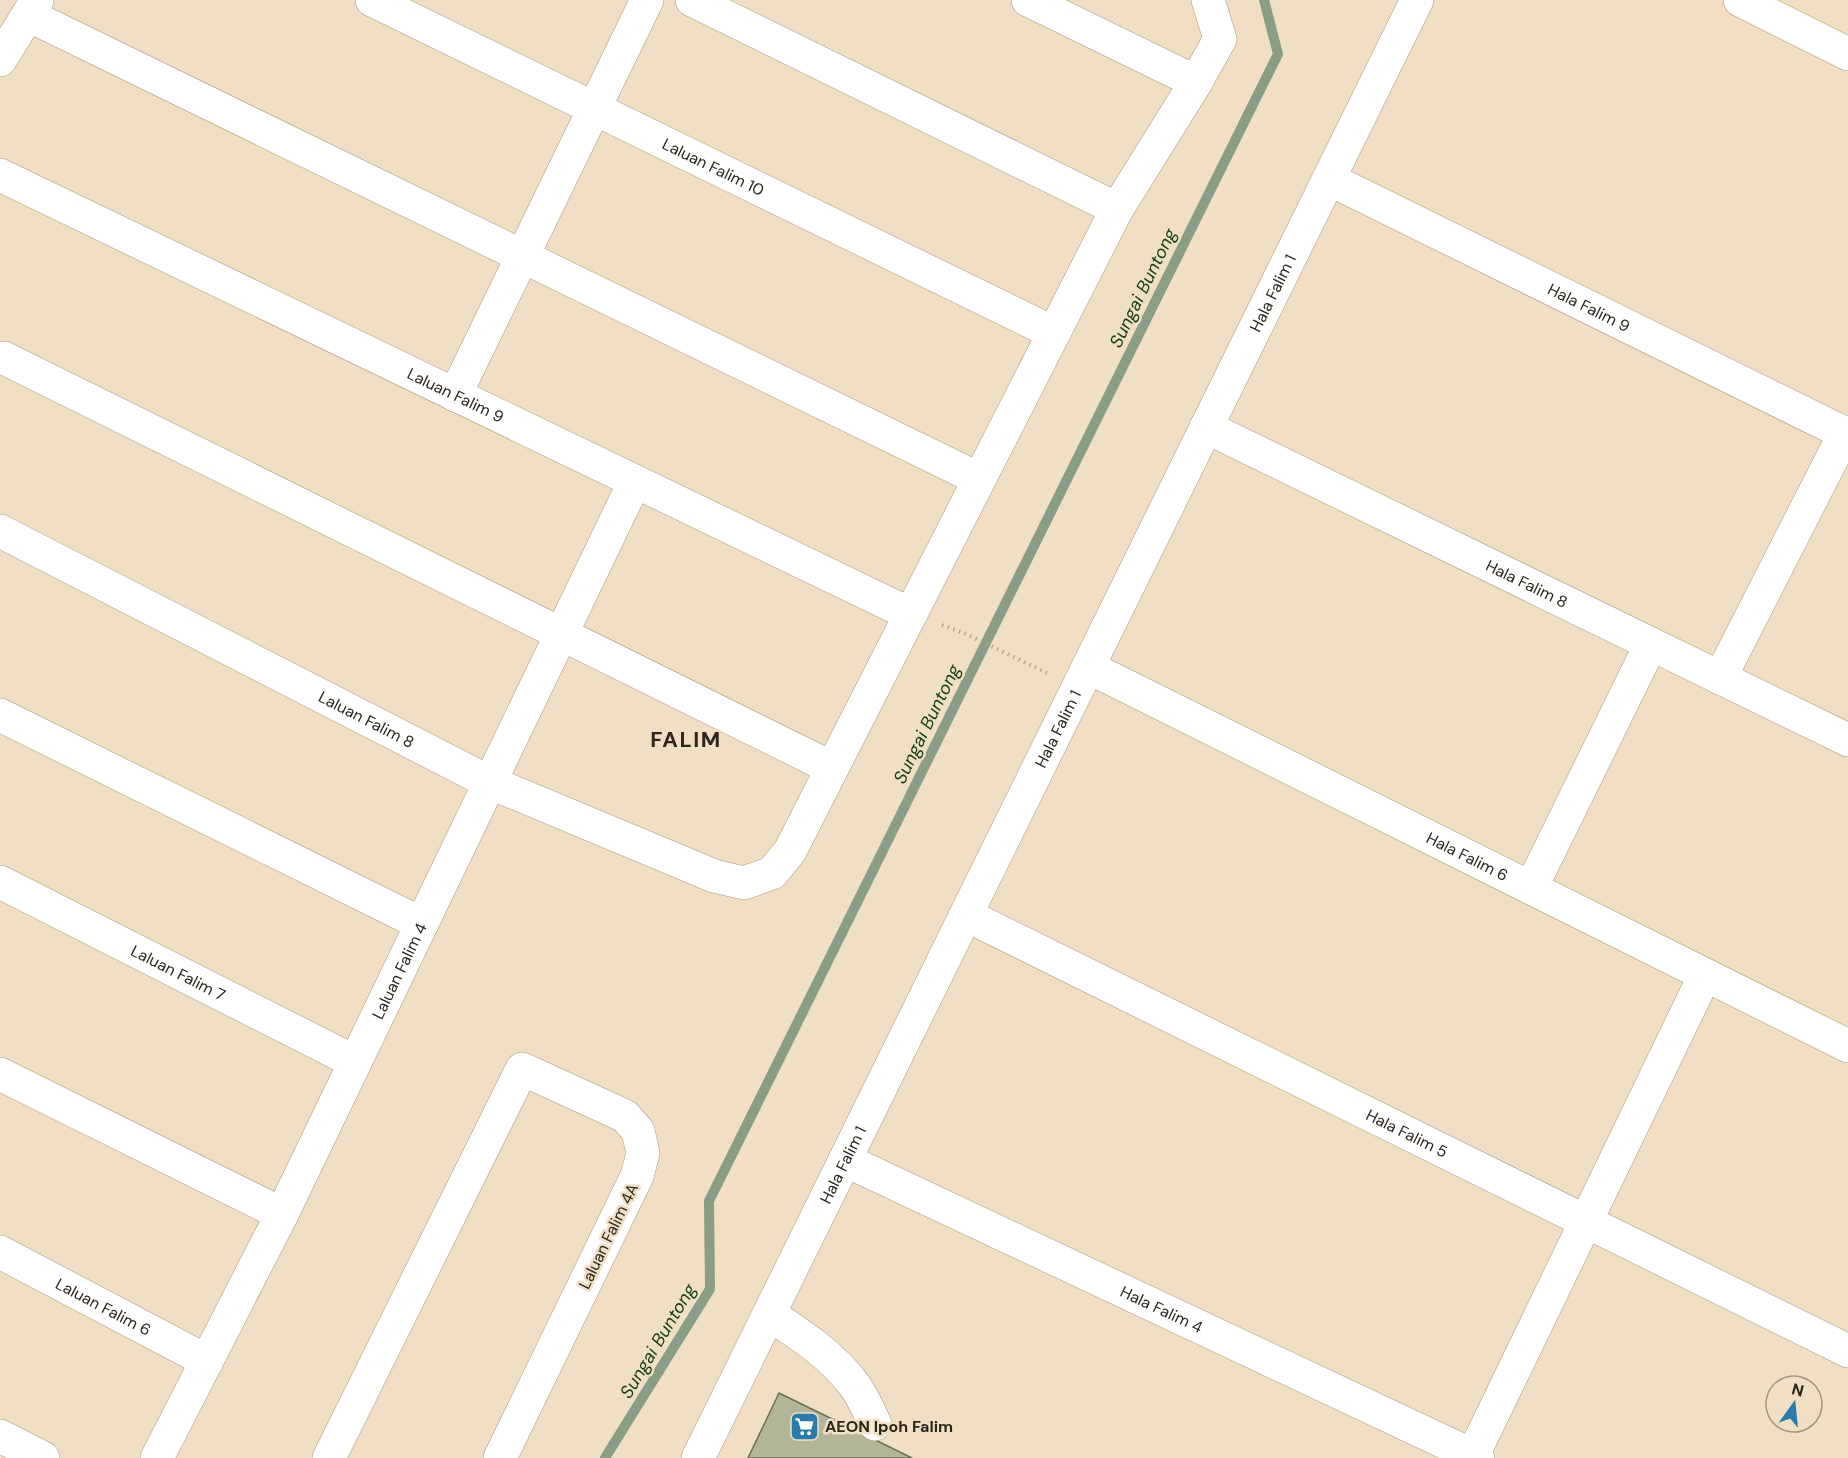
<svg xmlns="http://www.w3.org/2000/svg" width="1848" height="1458" font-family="'DM Sans',sans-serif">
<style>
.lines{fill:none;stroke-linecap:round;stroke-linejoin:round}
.stream{stroke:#8a9d86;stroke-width:10}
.building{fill:#b2b598;stroke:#6e7055;stroke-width:1.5}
.minor-casing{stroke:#a99980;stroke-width:34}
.path{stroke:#b3a58f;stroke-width:4;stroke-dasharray:1.5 4.5;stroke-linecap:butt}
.minor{stroke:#fff;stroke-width:33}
.labels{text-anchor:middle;stroke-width:5;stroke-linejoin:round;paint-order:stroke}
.street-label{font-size:16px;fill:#2c261c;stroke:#f0dfc4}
.poi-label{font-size:16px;font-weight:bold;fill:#2c261c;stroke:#f0dfc4;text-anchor:start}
.water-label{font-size:18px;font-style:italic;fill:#174019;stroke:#f0dfc4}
.district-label{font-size:22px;font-weight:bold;letter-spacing:1.5px;fill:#2c261c;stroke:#f0dfc4}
</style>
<rect width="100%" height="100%" fill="#f0dfc4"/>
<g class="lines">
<path class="stream" d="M 605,1458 L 710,1289 L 709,1201 L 1278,54 L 1264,0"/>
</g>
<path class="building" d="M 779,1393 L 912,1458 L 748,1458 Z"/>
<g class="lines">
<defs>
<g id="minor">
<path id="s1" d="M 372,0 L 1054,333"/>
<path d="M 692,0 L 1117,209"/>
<path d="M 1740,0 L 1848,54"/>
<path d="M 28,15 L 979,479"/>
<path d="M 0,60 L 37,0"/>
<path d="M 1196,82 L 1220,39 L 1208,0"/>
<path id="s2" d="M 0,175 L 910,614"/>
<path id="s3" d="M 1329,179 L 1848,435"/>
<path d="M 4,358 L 832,768"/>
<path d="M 455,395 L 647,0"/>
<path id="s4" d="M 1206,427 L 1848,740"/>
<path id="s5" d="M 0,531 L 489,782 L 714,876 L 744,883 L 772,873 L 790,851 L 1117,209 L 1196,82 L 1028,0"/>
<path id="s6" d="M 1088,667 L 1848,1046"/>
<path d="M 1720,678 L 1845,433"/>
<path d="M 0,715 L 422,924"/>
<path id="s7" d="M 0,882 L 355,1062"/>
<path d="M 1531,888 L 1651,644"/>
<path id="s8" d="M 966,915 L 1848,1351"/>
<path d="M 0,1074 L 282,1214"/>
<path id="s9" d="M 845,1160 L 1478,1458"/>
<path id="s10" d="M 0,1252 L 207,1361"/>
<path d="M 769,1314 C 801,1335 832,1355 855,1386 C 863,1397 869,1411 875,1424"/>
<path d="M 0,1436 L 43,1458"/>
<path d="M 1473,1455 L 1705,975"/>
<path id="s11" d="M 157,1458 L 282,1214 L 635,481"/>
<path d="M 329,1458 L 522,1069 L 625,1116 L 638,1131 L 643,1153 L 637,1176 L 500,1458"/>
<path id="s12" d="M 698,1458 L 1417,0"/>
</g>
</defs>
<use href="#minor" class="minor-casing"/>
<path class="path" d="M 942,625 L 966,634 L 1047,673"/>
<use href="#minor" class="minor"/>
</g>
<defs>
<symbol id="supermarket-square" viewBox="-11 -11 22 22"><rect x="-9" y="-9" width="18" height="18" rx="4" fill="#2a7aab" stroke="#f0dfc4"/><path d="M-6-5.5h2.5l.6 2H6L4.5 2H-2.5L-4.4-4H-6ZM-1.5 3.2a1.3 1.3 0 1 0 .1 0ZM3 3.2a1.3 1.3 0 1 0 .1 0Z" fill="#fff"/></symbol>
</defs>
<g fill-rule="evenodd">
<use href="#supermarket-square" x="788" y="1410" width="33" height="33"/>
</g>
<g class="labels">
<g class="street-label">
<text dy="6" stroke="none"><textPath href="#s1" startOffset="380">Laluan Falim 10</textPath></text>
<text dy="6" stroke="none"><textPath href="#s12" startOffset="1299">Hala Falim 1</textPath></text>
<text dy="6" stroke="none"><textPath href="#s3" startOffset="290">Hala Falim 9</textPath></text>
<text dy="6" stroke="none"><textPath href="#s2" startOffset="506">Laluan Falim 9</textPath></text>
<text dy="6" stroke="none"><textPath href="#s4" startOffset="357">Hala Falim 8</textPath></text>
<text dy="6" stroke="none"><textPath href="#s5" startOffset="412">Laluan Falim 8</textPath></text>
<text dy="6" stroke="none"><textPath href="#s12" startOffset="813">Hala Falim 1</textPath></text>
<text dy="6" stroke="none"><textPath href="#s6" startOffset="424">Hala Falim 6</textPath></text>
<text dy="6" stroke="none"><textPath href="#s11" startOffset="544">Laluan Falim 4</textPath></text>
<text dy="6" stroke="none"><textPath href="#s7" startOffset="200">Laluan Falim 7</textPath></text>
<text dy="6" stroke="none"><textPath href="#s8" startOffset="492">Hala Falim 5</textPath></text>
<text dy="6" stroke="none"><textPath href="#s12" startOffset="327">Hala Falim 1</textPath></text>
<text transform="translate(608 1236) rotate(-64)" y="6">Laluan Falim 4A</text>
<text dy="6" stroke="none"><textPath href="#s10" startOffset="117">Laluan Falim 6</textPath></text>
<text dy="6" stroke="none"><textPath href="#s9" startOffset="350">Hala Falim 4</textPath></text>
</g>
<g class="poi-label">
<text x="825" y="1432">AEON Ipoh Falim</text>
</g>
<g class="water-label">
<text transform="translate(1143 288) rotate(-64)" y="6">Sungai Buntong</text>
<text transform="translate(927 724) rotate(-64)" y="6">Sungai Buntong</text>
<text transform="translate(658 1341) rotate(-59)" y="6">Sungai Buntong</text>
</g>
<g class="district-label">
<text x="686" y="747">FALIM</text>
</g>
</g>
<g transform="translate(1794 1404) rotate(15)"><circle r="28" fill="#f0dfc4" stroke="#a29581" stroke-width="1.5"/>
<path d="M0-4.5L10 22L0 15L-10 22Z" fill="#2a7aab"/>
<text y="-9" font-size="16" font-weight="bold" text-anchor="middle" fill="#2c261c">N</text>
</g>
</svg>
